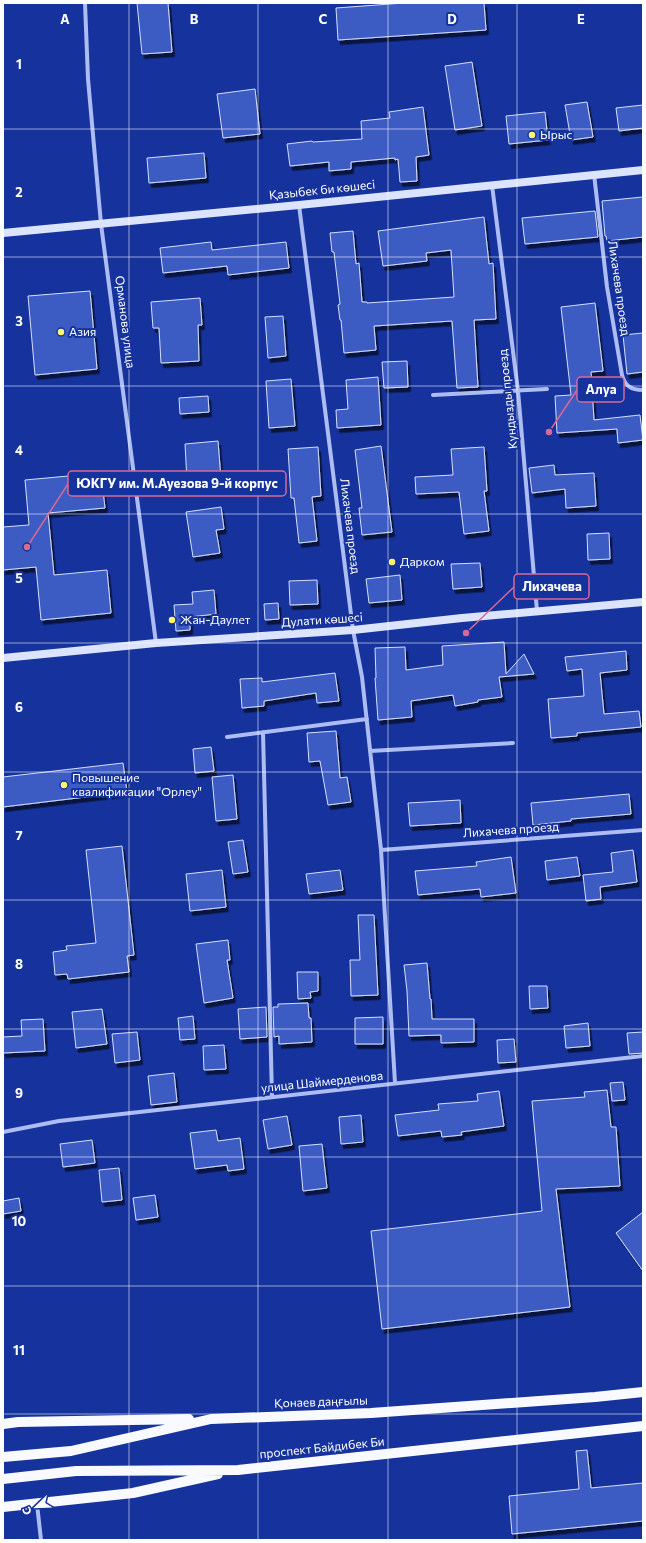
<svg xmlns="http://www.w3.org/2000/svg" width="646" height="1543" font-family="Commissioner,sans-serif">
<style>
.building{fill:#3e5cc3;stroke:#d5defd;filter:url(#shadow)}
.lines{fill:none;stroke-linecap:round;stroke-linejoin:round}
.minor{stroke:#adbdf3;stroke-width:4}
.secondary{stroke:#dce3fd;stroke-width:8}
.primary{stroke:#f9faff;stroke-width:10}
.grid{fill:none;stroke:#fff;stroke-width:1;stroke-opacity:0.55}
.poi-dot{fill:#fff56f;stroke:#16339d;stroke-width:1.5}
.labels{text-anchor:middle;stroke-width:4;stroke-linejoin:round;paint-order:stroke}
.poi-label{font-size:12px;fill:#fff;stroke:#16339d;text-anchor:start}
.street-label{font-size:12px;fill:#fff;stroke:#16339d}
.grid-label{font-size:13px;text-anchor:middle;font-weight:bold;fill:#fff;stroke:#16339d;stroke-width:4;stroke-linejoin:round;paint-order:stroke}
.leader{fill:none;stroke:#d76994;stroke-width:1.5}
.callout-dot{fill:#d76994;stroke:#16339d;stroke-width:1.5}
.callout{fill:#16339d;stroke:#d76994;stroke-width:1.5}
.callout-label{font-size:13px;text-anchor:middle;font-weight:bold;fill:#fff}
</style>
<defs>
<filter id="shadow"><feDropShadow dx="2.5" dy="4.5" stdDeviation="0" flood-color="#0009"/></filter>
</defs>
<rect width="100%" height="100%" fill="#16339d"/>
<path class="building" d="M 137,3 L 168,3 L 172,52 L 142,54 Z
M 404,3 L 484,3 L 486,30 L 338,40 L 336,8 Z
M 472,62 L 482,126 L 455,130 L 445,66 Z
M 255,89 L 260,134 L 223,138 L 217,94 Z
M 587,102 L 593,137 L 571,140 L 565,105 Z
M 643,105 L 643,128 L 619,131 L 616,108 Z
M 423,107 L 429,155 L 416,157 L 417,181 L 400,182 L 398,159 L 395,160 L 395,158 L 351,162 L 351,169 L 329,171 L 329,162 L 290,166 L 287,144 L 312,141 L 313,142 L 362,139 L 361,121 L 390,118 L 389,112 Z
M 545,112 L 548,140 L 509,144 L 506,116 Z
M 204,153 L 206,178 L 149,183 L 147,158 Z
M 643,197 L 643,237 L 607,241 L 606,236 L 605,236 L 602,201 Z
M 595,211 L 598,237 L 525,244 L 522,218 Z
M 484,217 L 489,264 L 493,263 L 496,319 L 474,320 L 478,387 L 457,388 L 452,321 L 374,326 L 376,350 L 344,353 L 341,320 L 340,320 L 338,305 L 340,304 L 334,252 L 332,252 L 330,233 L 353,231 L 356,264 L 359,263 L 362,302 L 367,302 L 367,303 L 454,297 L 451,250 L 426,253 L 427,261 L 383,266 L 378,231 Z
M 211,242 L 212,250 L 286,242 L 289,268 L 228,275 L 227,266 L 163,273 L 160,248 Z
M 90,291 L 97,369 L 35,375 L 28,296 Z
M 200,298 L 202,325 L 198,325 L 199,361 L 161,363 L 159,328 L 153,328 L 151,302 Z
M 595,303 L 603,371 L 591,372 L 594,420 L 640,415 L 643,440 L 618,443 L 617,429 L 557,433 L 555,396 L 571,395 L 561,307 Z
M 283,316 L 286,356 L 268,358 L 265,317 Z
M 643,333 L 643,372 L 627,374 L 623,335 Z
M 407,361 L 408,387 L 384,388 L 382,362 Z
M 378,377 L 381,425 L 337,428 L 336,410 L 348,409 L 346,380 Z
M 291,379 L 295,426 L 269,428 L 266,381 Z
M 208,396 L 209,412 L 180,414 L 179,398 Z
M 218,441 L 221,479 L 187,481 L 185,444 Z
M 381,446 L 392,532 L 362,535 L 359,508 L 362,508 L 355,450 Z
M 318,447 L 321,496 L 312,497 L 317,541 L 299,543 L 294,498 L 291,498 L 288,449 Z
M 484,447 L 487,491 L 484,491 L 489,531 L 464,534 L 459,492 L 416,494 L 415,477 L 453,475 L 451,449 Z
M 554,465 L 555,475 L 594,473 L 596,506 L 566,508 L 565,489 L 532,493 L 529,468 Z
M 101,473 L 105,508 L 48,513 L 54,575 L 107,570 L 111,613 L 41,620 L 36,567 L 3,570 L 3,527 L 29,525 L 25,480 Z
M 221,507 L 224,529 L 216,530 L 220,553 L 193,557 L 186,512 Z
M 609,533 L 610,559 L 588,560 L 587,534 Z
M 480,563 L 482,587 L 453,589 L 451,564 Z
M 400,575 L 402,600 L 369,603 L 366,579 Z
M 317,580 L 318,604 L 290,605 L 289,581 Z
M 214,590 L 216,614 L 190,617 L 190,630 L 176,631 L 174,605 L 193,604 L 192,592 Z
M 278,603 L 279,619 L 265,620 L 264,604 Z
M 504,642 L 506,674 L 524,654 L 534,674 L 499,677 L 502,697 L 478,700 L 478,702 L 455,706 L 453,695 L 411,701 L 412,717 L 378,720 L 375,678 L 376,678 L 375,648 L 405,647 L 406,670 L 443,665 L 442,646 Z
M 626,651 L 627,670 L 600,673 L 604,714 L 639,711 L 641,727 L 577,733 L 577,736 L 551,738 L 548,699 L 584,696 L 582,669 L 567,671 L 565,657 Z
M 335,673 L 339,701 L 317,703 L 316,693 L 264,701 L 264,706 L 242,708 L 240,679 L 262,678 L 262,682 Z
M 336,731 L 340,778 L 347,777 L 351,802 L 328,805 L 320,761 L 309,762 L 307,733 Z
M 211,747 L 214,771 L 195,773 L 193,749 Z
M 123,763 L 127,792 L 3,807 L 3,777 Z
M 233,775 L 237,819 L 216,821 L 212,777 Z
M 629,794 L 631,814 L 571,819 L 571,821 L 533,825 L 531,803 Z
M 460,800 L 461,823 L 410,826 L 408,803 Z
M 243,840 L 248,872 L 233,874 L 228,842 Z
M 122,846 L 134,955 L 127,956 L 129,972 L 68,979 L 67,974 L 55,975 L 53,952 L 67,950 L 66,946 L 96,943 L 86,850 Z
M 633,850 L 637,882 L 600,887 L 601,899 L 586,901 L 583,875 L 613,872 L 611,853 Z
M 511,857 L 516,893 L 481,897 L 480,889 L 418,895 L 415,871 L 477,866 L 476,862 Z
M 577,857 L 580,876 L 547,880 L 545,861 Z
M 222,870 L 226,907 L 190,911 L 186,874 Z
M 340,870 L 343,890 L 309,894 L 306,874 Z
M 358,915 L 374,915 L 378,995 L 351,996 L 350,960 L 360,960 Z
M 228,940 L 230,960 L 227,960 L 233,998 L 204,1003 L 196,944 Z
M 427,963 L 430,999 L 431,999 L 432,1019 L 474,1019 L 474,1042 L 441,1043 L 441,1035 L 409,1036 L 407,991 L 404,965 Z
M 297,972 L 318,972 L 318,991 L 310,992 L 311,998 L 298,999 Z
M 529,986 L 547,986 L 548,1008 L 530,1009 Z
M 308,1003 L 309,1018 L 311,1018 L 312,1042 L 279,1044 L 279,1036 L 274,1037 L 273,1007 L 278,1007 L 278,1004 Z
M 266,1007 L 267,1037 L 240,1039 L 238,1009 Z
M 102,1009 L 107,1044 L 76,1048 L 72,1012 Z
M 193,1016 L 195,1039 L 180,1040 L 178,1018 Z
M 383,1017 L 383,1044 L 355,1044 L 355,1018 Z
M 43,1019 L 45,1051 L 3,1053 L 3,1037 L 22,1036 L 21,1020 Z
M 588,1023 L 590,1046 L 566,1048 L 564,1026 Z
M 137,1032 L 140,1060 L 115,1063 L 112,1034 Z
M 643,1032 L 643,1053 L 629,1054 L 627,1033 Z
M 514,1039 L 516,1062 L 498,1063 L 497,1040 Z
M 224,1045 L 226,1069 L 204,1070 L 203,1046 Z
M 174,1073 L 177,1102 L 151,1105 L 148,1076 Z
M 623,1082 L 625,1100 L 612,1101 L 610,1083 Z
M 607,1090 L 611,1127 L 616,1127 L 620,1186 L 556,1189 L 570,1307 L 382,1329 L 371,1231 L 542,1211 L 532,1101 L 585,1097 L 584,1092 Z
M 499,1091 L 504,1126 L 461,1132 L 462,1135 L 442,1137 L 441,1131 L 398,1136 L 395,1115 L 439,1110 L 438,1104 L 478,1101 L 477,1094 Z
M 361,1115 L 363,1142 L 341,1144 L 339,1117 Z
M 287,1116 L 292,1145 L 268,1149 L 263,1120 Z
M 216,1130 L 218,1141 L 240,1138 L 244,1169 L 228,1171 L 227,1165 L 195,1169 L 190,1133 Z
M 92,1140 L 95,1163 L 63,1167 L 60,1144 Z
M 322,1144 L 327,1188 L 303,1191 L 299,1146 Z
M 119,1168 L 122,1200 L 102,1202 L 99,1170 Z
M 155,1195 L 158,1217 L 136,1220 L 133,1198 Z
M 19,1198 L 21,1211 L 3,1214 L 3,1201 Z
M 643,1212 L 643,1271 L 616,1233 Z
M 587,1450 L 591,1488 L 643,1483 L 643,1521 L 512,1534 L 509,1496 L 579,1489 L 576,1451 Z"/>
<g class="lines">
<path class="minor" d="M 85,3 L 88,79 L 101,224 L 156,643
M 594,174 L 607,287 L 622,375 C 625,386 631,390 643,390
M 492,185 L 518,391 L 537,611
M 299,205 L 353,630 L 362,677 L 381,850 L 395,1083
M 433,395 L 547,389
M 263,732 L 272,1097
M 227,737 L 367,719
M 370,751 L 513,743
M 381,850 L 643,830
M 3,1132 L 59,1121 L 643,1056
M 37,1504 L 41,1540"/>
<path class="secondary" d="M 3,233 L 299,205 L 643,170
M 3,658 L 156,643 L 353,630 L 462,618 L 643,602"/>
<path class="primary" d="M 3,1424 L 18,1422 L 189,1419
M 3,1457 L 71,1451 L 211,1419 L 371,1413 L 595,1397 L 643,1392
M 3,1479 L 76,1471 L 238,1470 L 643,1426
M 3,1507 L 133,1493 L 218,1474"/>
</g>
<path class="grid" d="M 129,3 L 129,1540M 258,3 L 258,1540M 388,3 L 388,1540M 517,3 L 517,1540M 3,129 L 643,129M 3,257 L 643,257M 3,386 L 643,386M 3,514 L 643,514M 3,643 L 643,643M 3,772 L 643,772M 3,900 L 643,900M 3,1029 L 643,1029M 3,1157 L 643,1157M 3,1286 L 643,1286M 3,1414 L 643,1414"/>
<g class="poi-dot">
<circle cx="532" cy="135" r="4"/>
<circle cx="61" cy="332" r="4"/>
<circle cx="392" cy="562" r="4"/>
<circle cx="172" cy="620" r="4"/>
<circle cx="64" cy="785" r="4"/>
</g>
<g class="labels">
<g class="poi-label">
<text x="540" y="139">Ырыс</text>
<text x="69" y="336">Азия</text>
<text x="400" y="566">Дарком</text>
<text x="180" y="624">Жан-Даулет</text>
<text x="72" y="782">Повышение<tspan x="72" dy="14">квалификации "Орлеу"</tspan></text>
</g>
<g class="street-label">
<text transform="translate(322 190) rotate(-6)" y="4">Қазыбек би көшесі</text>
<text transform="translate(619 288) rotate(82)" y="4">Лихачева проезд</text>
<text transform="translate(125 322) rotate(83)" y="4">Орманова улица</text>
<text transform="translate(508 399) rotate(-96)" y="4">Кундызды проезд</text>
<text transform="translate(350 526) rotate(83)" y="4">Лихачева проезд</text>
<text transform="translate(322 620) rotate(-4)" y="4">Дулати көшесі</text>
<text transform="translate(511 830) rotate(-4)" y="4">Лихачева проезд</text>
<text transform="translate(322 1082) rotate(-6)" y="4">улица Шаймерденова</text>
<text transform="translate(321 1402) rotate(-2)" y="4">Қонаев даңғылы</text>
<text transform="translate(322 1448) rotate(-6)" y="4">проспект Байдибек Би</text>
</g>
</g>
<g class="grid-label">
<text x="65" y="24">A</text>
<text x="194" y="24">B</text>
<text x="323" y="24">C</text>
<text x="452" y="24">D</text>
<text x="581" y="24">E</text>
<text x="19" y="69">1</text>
<text x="19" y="197">2</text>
<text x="19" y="326">3</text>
<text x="19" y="455">4</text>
<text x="19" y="583">5</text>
<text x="19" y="712">6</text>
<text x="19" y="840">7</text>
<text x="19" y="969">8</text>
<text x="19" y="1098">9</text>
<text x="19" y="1226">10</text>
<text x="19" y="1355">11</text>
</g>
<path class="leader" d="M549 432L577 390M27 547L68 484M466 633L514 587"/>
<g class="callout-dot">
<circle cx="549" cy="432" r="4"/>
<circle cx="27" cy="547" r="4"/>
<circle cx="466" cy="633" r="4"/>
</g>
<g class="callout">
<rect x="577" y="377" width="47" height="25" rx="4"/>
<rect x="68" y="471" width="218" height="25" rx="4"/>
<rect x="514" y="574" width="75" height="25" rx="4"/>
</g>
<g class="callout-label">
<text x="601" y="394">Алуа</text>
<text x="177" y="488">ЮКГУ им. М.Ауезова 9-й корпус</text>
<text x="552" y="591">Лихачева</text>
</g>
<rect width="646" height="1543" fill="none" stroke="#ffffff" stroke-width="8"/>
<g transform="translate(36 1507) rotate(247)" stroke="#16339d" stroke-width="3" paint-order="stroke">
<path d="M0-3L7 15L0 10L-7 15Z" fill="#ffffff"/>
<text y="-6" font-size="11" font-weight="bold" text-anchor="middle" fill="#ffffff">С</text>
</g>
</svg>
